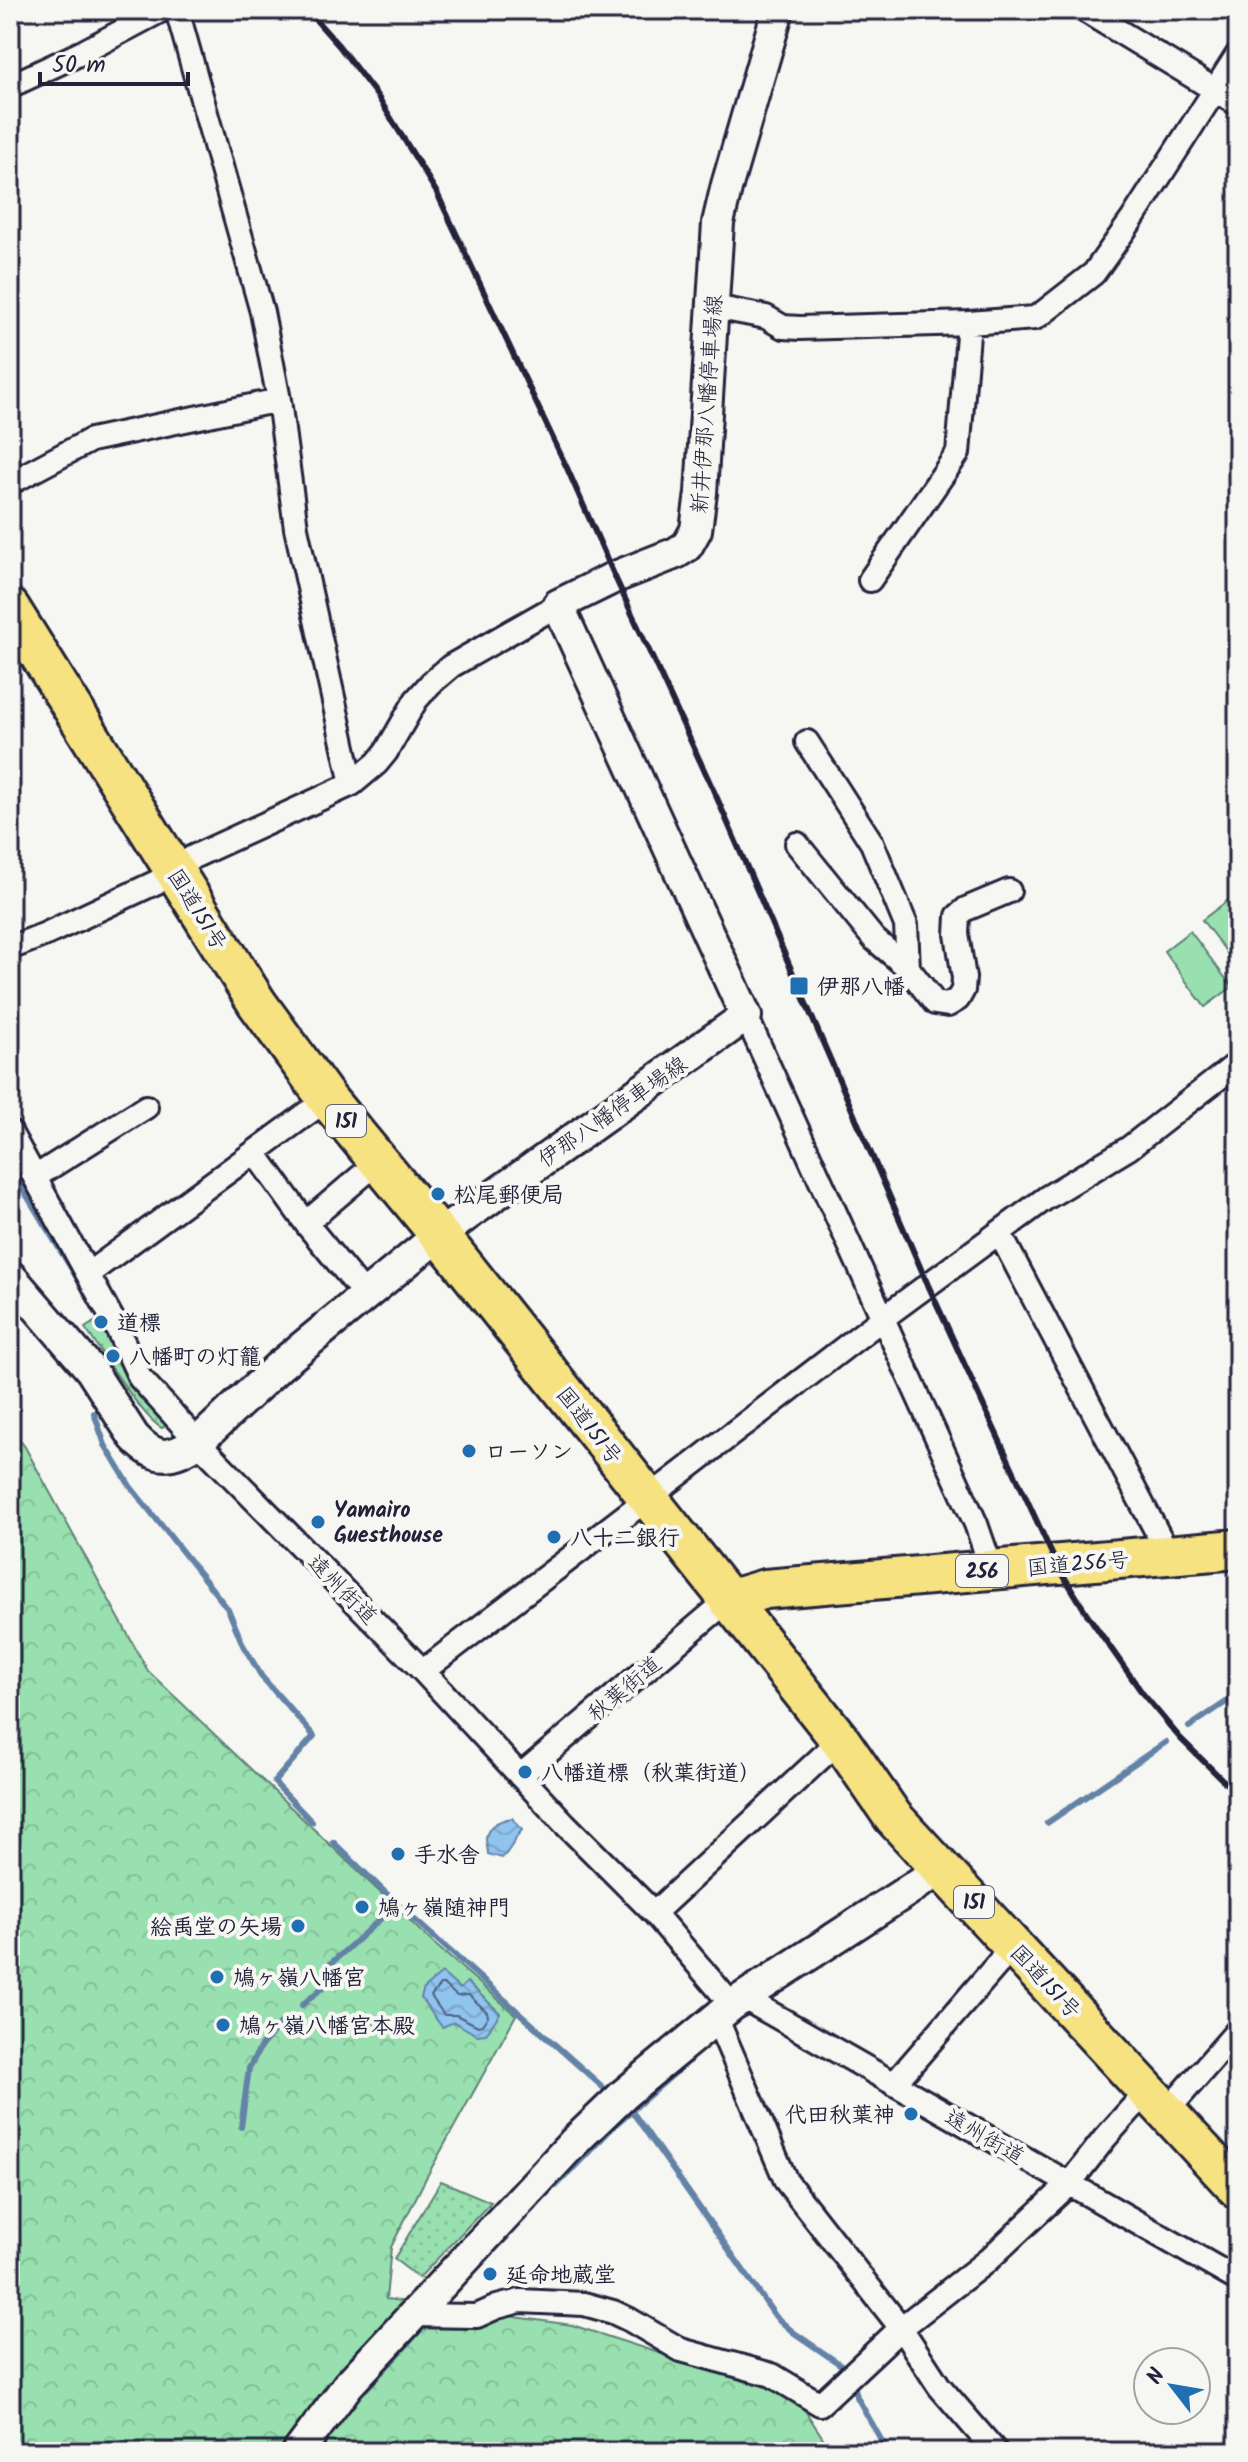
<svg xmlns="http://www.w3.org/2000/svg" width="1248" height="2462" font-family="Kalam,'Klee One',sans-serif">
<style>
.grass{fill:url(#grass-dots);stroke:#5d8175;stroke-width:2}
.forest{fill:url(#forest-crowns);stroke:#5d8175;stroke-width:2}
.garden{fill:#98e0af;stroke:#5d8175;stroke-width:2}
.water{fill:url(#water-waves);stroke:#6483a6;stroke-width:2}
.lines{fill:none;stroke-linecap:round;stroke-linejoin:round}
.shore{stroke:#4e6282;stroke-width:2}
.stream{stroke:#6483a6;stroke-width:6}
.street-casing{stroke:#22223b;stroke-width:28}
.secondary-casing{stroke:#22223b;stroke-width:36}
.highway-casing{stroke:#22223b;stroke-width:44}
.street{stroke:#f6f6f2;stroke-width:22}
.secondary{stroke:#f6f6f2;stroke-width:30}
.highway{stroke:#f7e281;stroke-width:38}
.rail{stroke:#22223b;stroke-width:6}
.poi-dot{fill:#1f6fb2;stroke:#f6f6f2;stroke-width:3}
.labels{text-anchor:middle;stroke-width:8;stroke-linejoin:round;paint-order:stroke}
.shield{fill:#f6f6f2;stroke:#626272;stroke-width:2}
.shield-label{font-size:20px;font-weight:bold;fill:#22223b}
.street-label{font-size:22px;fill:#22223b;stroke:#f6f6f2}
.poi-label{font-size:22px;font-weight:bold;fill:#22223b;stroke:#f6f6f2;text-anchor:start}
</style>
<defs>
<pattern id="grass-dots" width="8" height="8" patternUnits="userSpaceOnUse" patternTransform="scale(2)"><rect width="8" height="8" fill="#98e0af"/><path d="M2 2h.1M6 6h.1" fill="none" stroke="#83c097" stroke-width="1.8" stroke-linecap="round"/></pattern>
<pattern id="forest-crowns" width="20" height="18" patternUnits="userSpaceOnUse" patternTransform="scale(2)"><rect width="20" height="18" fill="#98e0af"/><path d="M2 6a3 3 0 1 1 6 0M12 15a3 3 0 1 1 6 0" fill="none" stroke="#83c097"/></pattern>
<pattern id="water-waves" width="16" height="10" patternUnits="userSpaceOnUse" patternTransform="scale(2)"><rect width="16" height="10" fill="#90c3ed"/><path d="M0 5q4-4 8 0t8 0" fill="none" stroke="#7ca7cc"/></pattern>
</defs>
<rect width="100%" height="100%" fill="#f6f6f2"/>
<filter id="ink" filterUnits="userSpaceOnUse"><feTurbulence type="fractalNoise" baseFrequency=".0125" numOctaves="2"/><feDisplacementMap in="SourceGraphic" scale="16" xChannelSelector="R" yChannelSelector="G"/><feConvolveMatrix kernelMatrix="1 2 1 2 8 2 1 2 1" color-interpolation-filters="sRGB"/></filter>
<g filter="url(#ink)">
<path class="grass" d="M 102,1317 L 132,1380 L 167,1425 L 162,1428 C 143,1419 100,1349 85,1328 Z
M 441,2181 L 491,2202 L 419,2278 L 394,2259 Z"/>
<path class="forest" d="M 10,1426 L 25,1447 L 148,1671 L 432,1942 L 516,2015 L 426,2178 L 391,2247 L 386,2299 L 572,2325 L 724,2374 L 770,2381 L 802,2406 L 832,2452 L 10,2452 Z"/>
<path class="garden" d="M 1230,899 L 1238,909 L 1238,967 L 1202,920 Z
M 1190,931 L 1232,987 L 1205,1007 L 1164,951 Z"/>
<path class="water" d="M 512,1818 L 522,1830 C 514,1839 511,1850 502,1858 L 488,1854 C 488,1849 486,1844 486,1839 C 487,1825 500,1820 512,1818 Z
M 442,1973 L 460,1989 L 467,1982 L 500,2013 L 486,2034 L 477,2035 L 454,2022 L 442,2027 L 421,1998 L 424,1988 Z"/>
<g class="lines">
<path class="shore" d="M 440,1985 L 444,1985 L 457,1996 L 469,1995 L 487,2012 L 488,2016 L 482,2025 L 478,2026 L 456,2015 L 444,2015 L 431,1996 Z"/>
<path class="stream" d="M 10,1168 L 79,1281
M 94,1413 L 105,1445 L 130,1486 L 228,1609 L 243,1645 L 262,1677 L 314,1736 L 274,1782 L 312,1822
M 1189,1727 L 1238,1694
M 1047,1823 L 1166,1742
M 333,1842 L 397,1904 L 606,2090
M 302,2005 L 322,1988 L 328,1966 L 397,1904
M 631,2110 L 776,2317 L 793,2332 L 844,2367
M 241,2127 L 249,2068 L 261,2046 L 283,2021
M 556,2186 L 616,2124 L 690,2060
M 484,2260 L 507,2237
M 854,2384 L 857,2397 L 888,2452
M 366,2389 L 424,2326"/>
<defs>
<path id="street" d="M 177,10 L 262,312 L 279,400 L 296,528 L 352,784
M 1084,10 L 1238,104
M 10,86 L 81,53 L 162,10
M 714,307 L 766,317 L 783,327 L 800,328 L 969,323 L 1035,318 L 1044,312 L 1094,273 L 1133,218 L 1238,54
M 10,483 L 91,440 L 279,400
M 870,580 L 958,453 L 969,323
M 807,742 L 872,843 L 906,925 L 908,968
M 797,844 L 874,939 L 908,968 L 935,1003 L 948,1005 L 958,999 L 963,990 L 964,978 L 957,934 L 958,916 L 966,909 L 1009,891
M 10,948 L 46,934 L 159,881 L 193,857 L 352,784 L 377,763 L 386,752 L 416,700 L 431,683 L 451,666 L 558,605
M 746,1016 L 976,1524 L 992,1570
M 10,1132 L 115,1324 L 140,1378 L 198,1442 L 423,1671 L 564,1823 L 654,1913 L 732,2005
M 255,1153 L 308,1226 L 365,1295
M 35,1177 L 146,1107
M 306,1223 L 379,1161
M 1000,1234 L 1169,1555
M 88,1274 L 327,1099
M 423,1671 L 883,1318 L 1046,1198 L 1129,1148 L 1238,1063
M 520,1776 L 728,1600
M 654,1913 L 840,1740
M 744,1998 L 1238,2280
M 716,2017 L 786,2181 L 901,2328 L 939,2386 L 996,2452
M 894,2084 L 1014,1945
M 1167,2111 L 1238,2030
M 412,2315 L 477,2316 L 497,2307 L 520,2301 L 584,2304 L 613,2312 L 630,2320 L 681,2350 L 772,2375 L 820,2404 L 901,2328 L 988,2260 L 1069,2184 L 1105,2138 L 1147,2091"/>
<path id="secondary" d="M 10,1276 L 91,1370 L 134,1437 C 157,1462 171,1458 198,1442 L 278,1367 L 439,1235 L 746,1016 L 558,605 L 615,577 L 676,553 L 687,546 L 696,530 L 701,493 L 718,223 L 727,185 L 778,10
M 298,2452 L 348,2385 L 575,2141 L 624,2094 L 732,2005 L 941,1869"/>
<path id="highway" d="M 10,608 L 257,1003 L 327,1099 L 454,1253 L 840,1740 L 893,1817 L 1238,2189
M 728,1600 L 765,1589 L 1238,1549"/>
</defs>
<use href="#street" class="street-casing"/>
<use href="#secondary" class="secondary-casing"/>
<use href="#highway" class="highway-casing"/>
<use href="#street" class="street"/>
<use href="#secondary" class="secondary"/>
<use href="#highway" class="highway"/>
<path class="rail" d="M 307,10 L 339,46 L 378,97 L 437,193 L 567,468 L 615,577 L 717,798 L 928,1285 L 1057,1565 L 1087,1614 L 1143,1694 L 1180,1738 L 1238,1795"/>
</g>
</g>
<g class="poi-dot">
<rect x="789" y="976" width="20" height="20" rx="4"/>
<circle cx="438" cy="1194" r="8"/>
<circle cx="101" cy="1322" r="8"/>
<circle cx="113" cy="1356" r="8"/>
<circle cx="469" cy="1451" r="8"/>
<circle cx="318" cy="1522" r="8"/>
<circle cx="554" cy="1537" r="8"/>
<circle cx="525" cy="1772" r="8"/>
<circle cx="398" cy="1854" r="8"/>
<circle cx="362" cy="1907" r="8"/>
<circle cx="298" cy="1926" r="8"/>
<circle cx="217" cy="1977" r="8"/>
<circle cx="223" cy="2025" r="8"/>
<circle cx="911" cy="2114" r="8"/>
<circle cx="490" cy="2274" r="8"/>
</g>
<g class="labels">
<g class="shield">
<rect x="326" y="1105" width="40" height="32" rx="6"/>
<rect x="956" y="1555" width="52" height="32" rx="6"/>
<rect x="954" y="1886" width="40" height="32" rx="6"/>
</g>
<g class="shield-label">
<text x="346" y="1128">151</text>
<text x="982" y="1578">256</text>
<text x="974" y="1909">151</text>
</g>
<g class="street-label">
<text transform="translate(706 404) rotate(-86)" y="8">新井伊那八幡停車場線</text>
<text transform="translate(198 909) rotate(58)" y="8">国道151号</text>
<text transform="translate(612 1111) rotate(-35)" y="8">伊那八幡停車場線</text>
<text transform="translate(590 1425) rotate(52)" y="8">国道151号</text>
<text transform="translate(1078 1563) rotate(-5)" y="8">国道256号</text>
<text transform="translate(343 1589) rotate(45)" y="8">遠州街道</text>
<text transform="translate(624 1688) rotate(-40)" y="8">秋葉街道</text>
<text transform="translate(1046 1981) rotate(47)" y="8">国道151号</text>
<text transform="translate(985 2136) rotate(30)" y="8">遠州街道</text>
</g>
<g class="poi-label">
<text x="817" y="994">伊那八幡</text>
<text x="454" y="1202">松尾郵便局</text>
<text x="117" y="1330">道標</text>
<text x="129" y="1364">八幡町の灯籠</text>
<text x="485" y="1459">ローソン</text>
<text x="334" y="1517">Yamairo<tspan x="334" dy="25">Guesthouse</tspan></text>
<text x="570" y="1545">八十二銀行</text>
<text x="541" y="1780">八幡道標（秋葉街道）</text>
<text x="414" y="1862">手水舎</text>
<text x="378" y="1915">鳩ヶ嶺随神門</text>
<text x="282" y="1934" text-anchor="end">絵禹堂の矢場</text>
<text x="233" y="1985">鳩ヶ嶺八幡宮</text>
<text x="239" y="2033">鳩ヶ嶺八幡宮本殿</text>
<text x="895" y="2122" text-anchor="end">代田秋葉神</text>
<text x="506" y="2282">延命地蔵堂</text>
</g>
</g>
<rect width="1248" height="2462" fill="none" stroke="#f6f6f2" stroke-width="40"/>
<rect x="20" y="20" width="1208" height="2422" fill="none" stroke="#22223b" stroke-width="3" filter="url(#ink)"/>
<g transform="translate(1172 2386) rotate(301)"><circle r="38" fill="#f6f6f2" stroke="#a1a1a9" stroke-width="2"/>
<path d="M0-6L14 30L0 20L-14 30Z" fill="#1f6fb2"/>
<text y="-12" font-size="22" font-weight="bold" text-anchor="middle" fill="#22223b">N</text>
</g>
<path d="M40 72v12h148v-12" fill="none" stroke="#22223b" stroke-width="4"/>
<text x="52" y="72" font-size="24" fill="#22223b" stroke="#f6f6f2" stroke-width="6" paint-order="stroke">50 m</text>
</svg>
